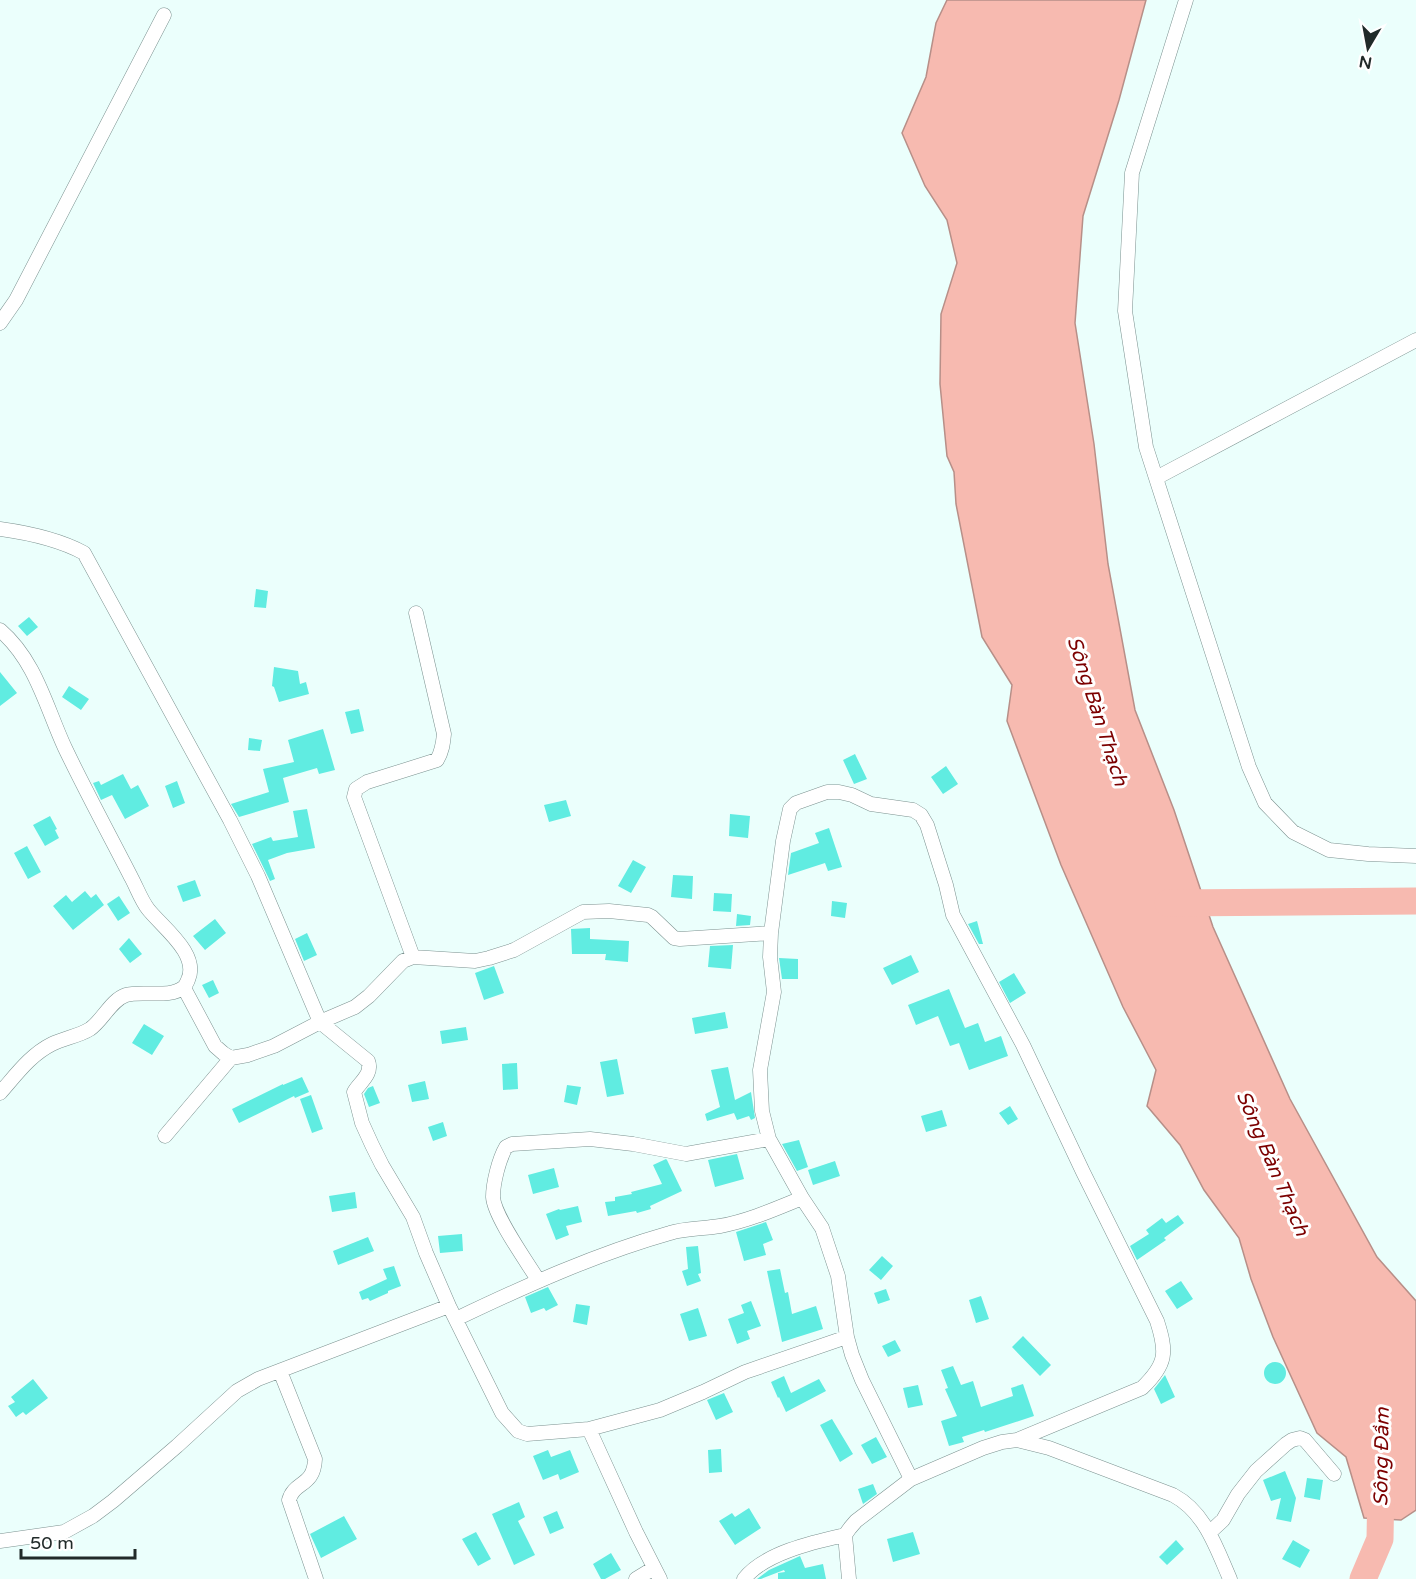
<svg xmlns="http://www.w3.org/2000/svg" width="1416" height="1579" font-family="'Varela Round',sans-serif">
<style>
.water{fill:#f7bab0;stroke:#b78f88;stroke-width:1.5}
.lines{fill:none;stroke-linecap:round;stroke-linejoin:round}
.river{stroke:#f7bab0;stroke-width:27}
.building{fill:#60ece1}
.minor-casing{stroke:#7c9290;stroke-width:15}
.minor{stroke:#fff;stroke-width:14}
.labels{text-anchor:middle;stroke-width:6;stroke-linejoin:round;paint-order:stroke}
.water-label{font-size:20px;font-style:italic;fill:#7c0000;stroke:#fff}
</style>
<rect width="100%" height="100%" fill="#ebfffc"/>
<path class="water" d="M 947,0 L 1146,0 L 1119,100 L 1083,216 L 1075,323 L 1094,444 L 1108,564 L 1135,710 L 1174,810 L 1213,927 L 1290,1099 L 1377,1257 L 1416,1301 L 1416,1510 L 1401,1520 L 1364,1518 L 1346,1457 L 1317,1433 L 1273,1337 L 1251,1279 L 1239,1238 L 1204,1190 L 1180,1145 L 1147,1106 L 1156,1070 L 1123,1007 L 1061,865 L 1007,721 L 1012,685 L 982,637 L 956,504 L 954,472 L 947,456 L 940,384 L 941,314 L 957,263 L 947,220 L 925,186 L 902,133 L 926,77 L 936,23 Z"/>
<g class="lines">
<path class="river" d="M 1168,903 L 1416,901
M 1363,1579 L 1380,1539 L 1381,1482"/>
</g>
<path class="building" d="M 256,589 L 268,591 L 266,608 L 254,607 Z
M 29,617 L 38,627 L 27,636 L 18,626 Z
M 274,667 L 298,671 L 300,684 L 306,682 L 309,694 L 279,702 L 274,687 L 272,686 Z
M 0,672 L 17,693 L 0,706 Z
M 69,686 L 89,699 L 81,710 L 62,697 Z
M 359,709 L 364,731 L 351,734 L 345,712 Z
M 323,729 L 335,770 L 319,774 L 317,768 L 283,778 L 289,802 L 239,817 L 231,804 L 269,792 L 263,769 L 294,762 L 288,740 Z
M 249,738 L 262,740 L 260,751 L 248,750 Z
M 855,754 L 867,779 L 854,784 L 843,760 Z
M 946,766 L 958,784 L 943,794 L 931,777 Z
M 123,774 L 131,789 L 138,785 L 149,806 L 125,819 L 112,795 L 101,800 L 93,783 L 99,781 L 101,785 Z
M 177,781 L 185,803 L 173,808 L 165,786 Z
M 566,800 L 571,816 L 549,822 L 544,805 Z
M 307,809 L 315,848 L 287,853 L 268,860 L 275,879 L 270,881 L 252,844 L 271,837 L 273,841 L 298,837 L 293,811 Z
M 730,814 L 750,816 L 748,838 L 729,836 Z
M 50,816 L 57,829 L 55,830 L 59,838 L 45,846 L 33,825 Z
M 829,828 L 842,867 L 828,871 L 825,863 L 788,875 L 791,853 L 819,843 L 815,833 Z
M 27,846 L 41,872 L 28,879 L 14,853 Z
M 633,860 L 646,867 L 631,893 L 618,886 Z
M 673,875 L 693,876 L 692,899 L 671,897 Z
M 195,880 L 201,896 L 183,902 L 177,886 Z
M 85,891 L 91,898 L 96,894 L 104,905 L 73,930 L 53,906 L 66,895 L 72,902 Z
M 714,893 L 732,894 L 731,912 L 713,911 Z
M 119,896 L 130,913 L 118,921 L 107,904 Z
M 832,901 L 847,903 L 845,918 L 831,916 Z
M 737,914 L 751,916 L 750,925 L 736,926 Z
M 215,919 L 226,933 L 205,950 L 193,936 Z
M 977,921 L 983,944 L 979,944 L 968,924 Z
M 590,928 L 590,939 L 629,941 L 628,962 L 605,960 L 606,954 L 572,954 L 571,929 Z
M 307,933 L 317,955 L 304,961 L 295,939 Z
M 129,938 L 142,954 L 130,963 L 119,949 Z
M 733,945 L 731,969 L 708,967 L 710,946 Z
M 911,955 L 919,972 L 892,985 L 883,968 Z
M 779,958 L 798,959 L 798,979 L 782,979 Z
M 494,966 L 504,993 L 484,1000 L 475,973 Z
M 1014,973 L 1026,993 L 1010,1003 L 999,982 Z
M 213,980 L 219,993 L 209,998 L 202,985 Z
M 949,989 L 965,1028 L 978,1023 L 985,1042 L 1001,1036 L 1008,1056 L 969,1070 L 959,1043 L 950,1046 L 938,1016 L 916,1025 L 908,1005 Z
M 725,1012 L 728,1028 L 695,1034 L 692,1018 Z
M 144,1024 L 164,1036 L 152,1055 L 132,1043 Z
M 466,1027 L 468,1040 L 442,1044 L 440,1031 Z
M 617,1059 L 624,1094 L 607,1097 L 600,1062 Z
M 517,1063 L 518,1089 L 503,1090 L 502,1064 Z
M 728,1067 L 735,1100 L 751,1092 L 755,1118 L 751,1120 L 749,1116 L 737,1120 L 734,1113 L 707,1121 L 705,1114 L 720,1107 L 711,1070 Z
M 302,1077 L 309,1092 L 295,1098 L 294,1096 L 239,1123 L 232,1109 L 283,1084 L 283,1085 Z
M 425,1081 L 429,1099 L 412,1102 L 408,1085 Z
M 567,1085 L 581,1087 L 577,1105 L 564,1102 Z
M 373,1086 L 380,1103 L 369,1107 L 364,1094 L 368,1088 Z
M 311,1095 L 323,1129 L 312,1133 L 300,1099 Z
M 1010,1106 L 1018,1119 L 1008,1125 L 999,1113 Z
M 942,1110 L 947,1126 L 926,1132 L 921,1116 Z
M 443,1122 L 447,1136 L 433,1141 L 428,1127 Z
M 799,1140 L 808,1167 L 797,1171 L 782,1144 Z
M 737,1154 L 744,1179 L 715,1187 L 708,1160 Z
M 666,1159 L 667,1160 L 682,1191 L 650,1206 L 651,1209 L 637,1213 L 636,1211 L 608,1216 L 605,1202 L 615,1201 L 615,1197 L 632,1194 L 631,1192 L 662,1184 L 653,1165 Z
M 835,1161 L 840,1176 L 813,1185 L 808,1170 Z
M 554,1168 L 559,1187 L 533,1194 L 528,1175 Z
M 355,1192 L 357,1208 L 332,1212 L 329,1196 Z
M 578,1206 L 582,1222 L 566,1226 L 569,1235 L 556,1240 L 546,1214 L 559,1209 L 560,1210 Z
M 1178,1215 L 1184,1223 L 1164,1238 L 1166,1240 L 1137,1260 L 1130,1246 L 1149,1234 L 1146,1230 L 1162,1218 L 1166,1223 Z
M 766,1222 L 773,1240 L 763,1244 L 766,1255 L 744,1261 L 736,1232 Z
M 462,1234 L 463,1251 L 440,1253 L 438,1236 Z
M 368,1237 L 374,1251 L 338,1265 L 333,1251 Z
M 698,1246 L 701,1273 L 698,1274 L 701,1281 L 687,1286 L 682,1271 L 688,1269 L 686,1247 Z
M 882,1256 L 893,1266 L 881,1280 L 869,1270 Z
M 394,1266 L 401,1286 L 388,1291 L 388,1293 L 370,1301 L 368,1298 L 362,1300 L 359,1292 L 387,1279 L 383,1269 Z
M 780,1269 L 785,1293 L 788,1292 L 792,1314 L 816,1306 L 823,1329 L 782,1342 L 767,1271 Z
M 1181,1281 L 1193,1299 L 1177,1309 L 1165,1291 Z
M 548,1287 L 558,1305 L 546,1311 L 544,1308 L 531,1313 L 525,1297 Z
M 886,1289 L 890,1300 L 878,1304 L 874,1293 Z
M 981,1296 L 989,1319 L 976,1323 L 969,1300 Z
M 751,1301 L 761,1326 L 747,1331 L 750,1339 L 737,1344 L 728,1319 L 744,1313 L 741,1305 Z
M 576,1304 L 590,1306 L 587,1325 L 573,1322 Z
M 698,1308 L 707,1336 L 689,1341 L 680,1314 Z
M 1023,1336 L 1051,1365 L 1040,1376 L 1012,1347 Z
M 895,1340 L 901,1351 L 888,1357 L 882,1346 Z
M1264 1373a11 11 0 1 1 22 0a11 11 0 1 1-22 0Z
M 953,1366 L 961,1385 L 973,1381 L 981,1407 L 1013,1396 L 1011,1388 L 1023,1384 L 1034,1416 L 985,1432 L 984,1430 L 962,1437 L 964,1442 L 949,1446 L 941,1421 L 957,1416 L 945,1389 L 948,1388 L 941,1370 Z
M 1165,1375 L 1175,1397 L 1161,1404 L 1154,1389 Z
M 784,1376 L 791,1393 L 819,1379 L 826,1391 L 786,1412 L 779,1397 L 778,1398 L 771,1382 Z
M 33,1379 L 48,1398 L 26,1415 L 23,1412 L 16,1417 L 8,1406 L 15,1402 L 11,1397 Z
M 918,1385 L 923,1405 L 908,1408 L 903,1388 Z
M 724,1393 L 733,1412 L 716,1420 L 707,1400 Z
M 832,1419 L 853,1454 L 840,1462 L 820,1425 Z
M 876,1437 L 887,1457 L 872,1464 L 861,1445 Z
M 721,1449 L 722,1472 L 709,1473 L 708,1450 Z
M 548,1450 L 551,1457 L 570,1450 L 579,1472 L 560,1480 L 558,1474 L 543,1480 L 533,1456 Z
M 1285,1471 L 1296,1498 L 1291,1522 L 1276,1519 L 1281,1498 L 1271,1501 L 1263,1480 Z
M 1307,1478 L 1323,1480 L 1320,1500 L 1304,1497 Z
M 873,1484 L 877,1494 L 863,1504 L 858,1489 Z
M 519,1502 L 525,1517 L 518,1521 L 535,1555 L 514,1565 L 492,1514 Z
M 749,1508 L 761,1528 L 735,1545 L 719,1521 L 732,1513 L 735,1517 Z
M 557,1511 L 564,1528 L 550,1534 L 543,1517 Z
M 344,1516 L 357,1539 L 321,1558 L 310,1534 Z
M 476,1532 L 491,1559 L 478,1566 L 462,1539 Z
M 913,1532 L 920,1554 L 893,1562 L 887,1539 Z
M 1176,1540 L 1184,1549 L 1167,1565 L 1159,1557 Z
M 1293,1540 L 1310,1550 L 1300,1568 L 1282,1559 Z
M 611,1553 L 621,1570 L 605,1579 L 601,1579 L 593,1564 Z
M 800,1556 L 805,1568 L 823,1564 L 826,1579 L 778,1579 L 778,1573 L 785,1572 L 784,1570 L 761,1579 L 757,1579 L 769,1570 Z"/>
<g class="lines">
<defs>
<path id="minor" d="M 1186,0 L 1132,173 L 1125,311 L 1146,447 L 1249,767 L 1265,803 L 1293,832 L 1329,850 L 1368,854 L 1416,856
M 0,323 L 16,300 L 164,15
M 1156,478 L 1416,340
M 0,529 C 29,533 58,539 84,553 L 230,820 L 258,876 L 320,1022 L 368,1061 C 373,1074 360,1082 354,1092 L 362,1123 L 372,1145 L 382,1165 L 413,1217 L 426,1253 L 449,1306 L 502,1413 L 518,1431 L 527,1434 L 589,1429 L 660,1410 L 703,1392 L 745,1372 L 847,1337
M 0,630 C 36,661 46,707 65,748 C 86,792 109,834 131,877 C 137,888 141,900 148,909 C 162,927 200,954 188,980 C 187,982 186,985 184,987 C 170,999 142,990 126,995 C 111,1000 103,1020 90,1029 C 79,1036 64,1038 52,1044 C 30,1055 16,1075 0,1093
M 413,957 L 354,797 L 356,789 L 367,782 L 437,760 C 442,752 443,744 444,734 L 416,613
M 184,988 L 215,1046 L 223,1053 L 231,1058 L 248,1055 L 274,1046 L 320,1022 L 355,1007 L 369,996 L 403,961 L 413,957 L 475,961 L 489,958 L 514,950 L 583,912 L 609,911 L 648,915 L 652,917 L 674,938 L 680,939 L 771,933
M 165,1136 L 231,1058
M 538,1280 C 527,1262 494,1216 493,1197 C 493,1183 499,1159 506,1147 L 512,1144 L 590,1139 L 633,1144 L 686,1154 L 769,1139
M 456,1319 C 525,1286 596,1254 670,1233 C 686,1228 703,1229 720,1226 C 748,1221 775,1209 802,1198
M 280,1371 L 315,1459 C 314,1487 294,1481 289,1500 L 316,1579
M 589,1429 L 636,1532 L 660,1579
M 911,1479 L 862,1380 L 852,1355 L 847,1337 L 838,1276 L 822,1228 L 802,1198 L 769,1139 L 762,1111 L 760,1070 L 774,992 L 770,957 L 771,933 L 783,841 L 790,809 L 796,803 L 827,792 L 839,792 L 852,795 L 871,804 L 913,810 L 921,815 L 927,825 L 946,885 L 953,915 L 1023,1045 L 1083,1172 L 1157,1321 C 1167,1352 1167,1364 1142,1388 L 1017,1440
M 1209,1533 L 1223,1520 L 1238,1494 L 1256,1471 L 1286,1444 L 1292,1440 L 1300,1438 L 1305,1440 L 1334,1474
M 0,1541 L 64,1532 L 93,1516 L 113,1501 L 177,1446 L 237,1391 L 258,1379 L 449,1306
M 636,1579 L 654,1568
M 744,1579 C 764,1553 814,1542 845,1535
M 849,1579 L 845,1535 L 850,1528 L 856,1521 L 911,1479 L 983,1448 L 1002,1442 L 1017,1440 L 1049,1448 L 1173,1495 C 1205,1512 1216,1547 1230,1579"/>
</defs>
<use href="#minor" class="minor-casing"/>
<use href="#minor" class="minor"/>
</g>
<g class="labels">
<g class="water-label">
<text transform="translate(1098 711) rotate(72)" y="7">Sông Bàn Thạch</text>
<text transform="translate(1273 1163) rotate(67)" y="7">Sông Bàn Thạch</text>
<text transform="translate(1381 1457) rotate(-89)" y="7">Sông Đầm</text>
</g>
</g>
<g transform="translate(1368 48) rotate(190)" stroke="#ffffff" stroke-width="4.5" paint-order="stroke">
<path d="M0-4.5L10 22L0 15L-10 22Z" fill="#212a29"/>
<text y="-9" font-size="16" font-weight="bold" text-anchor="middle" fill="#212a29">N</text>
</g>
<path d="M21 1549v9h114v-9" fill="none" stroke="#212a29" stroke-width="3"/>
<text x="30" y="1549" font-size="18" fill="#212a29" stroke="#ffffff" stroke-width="4.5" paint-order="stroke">50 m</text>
</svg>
